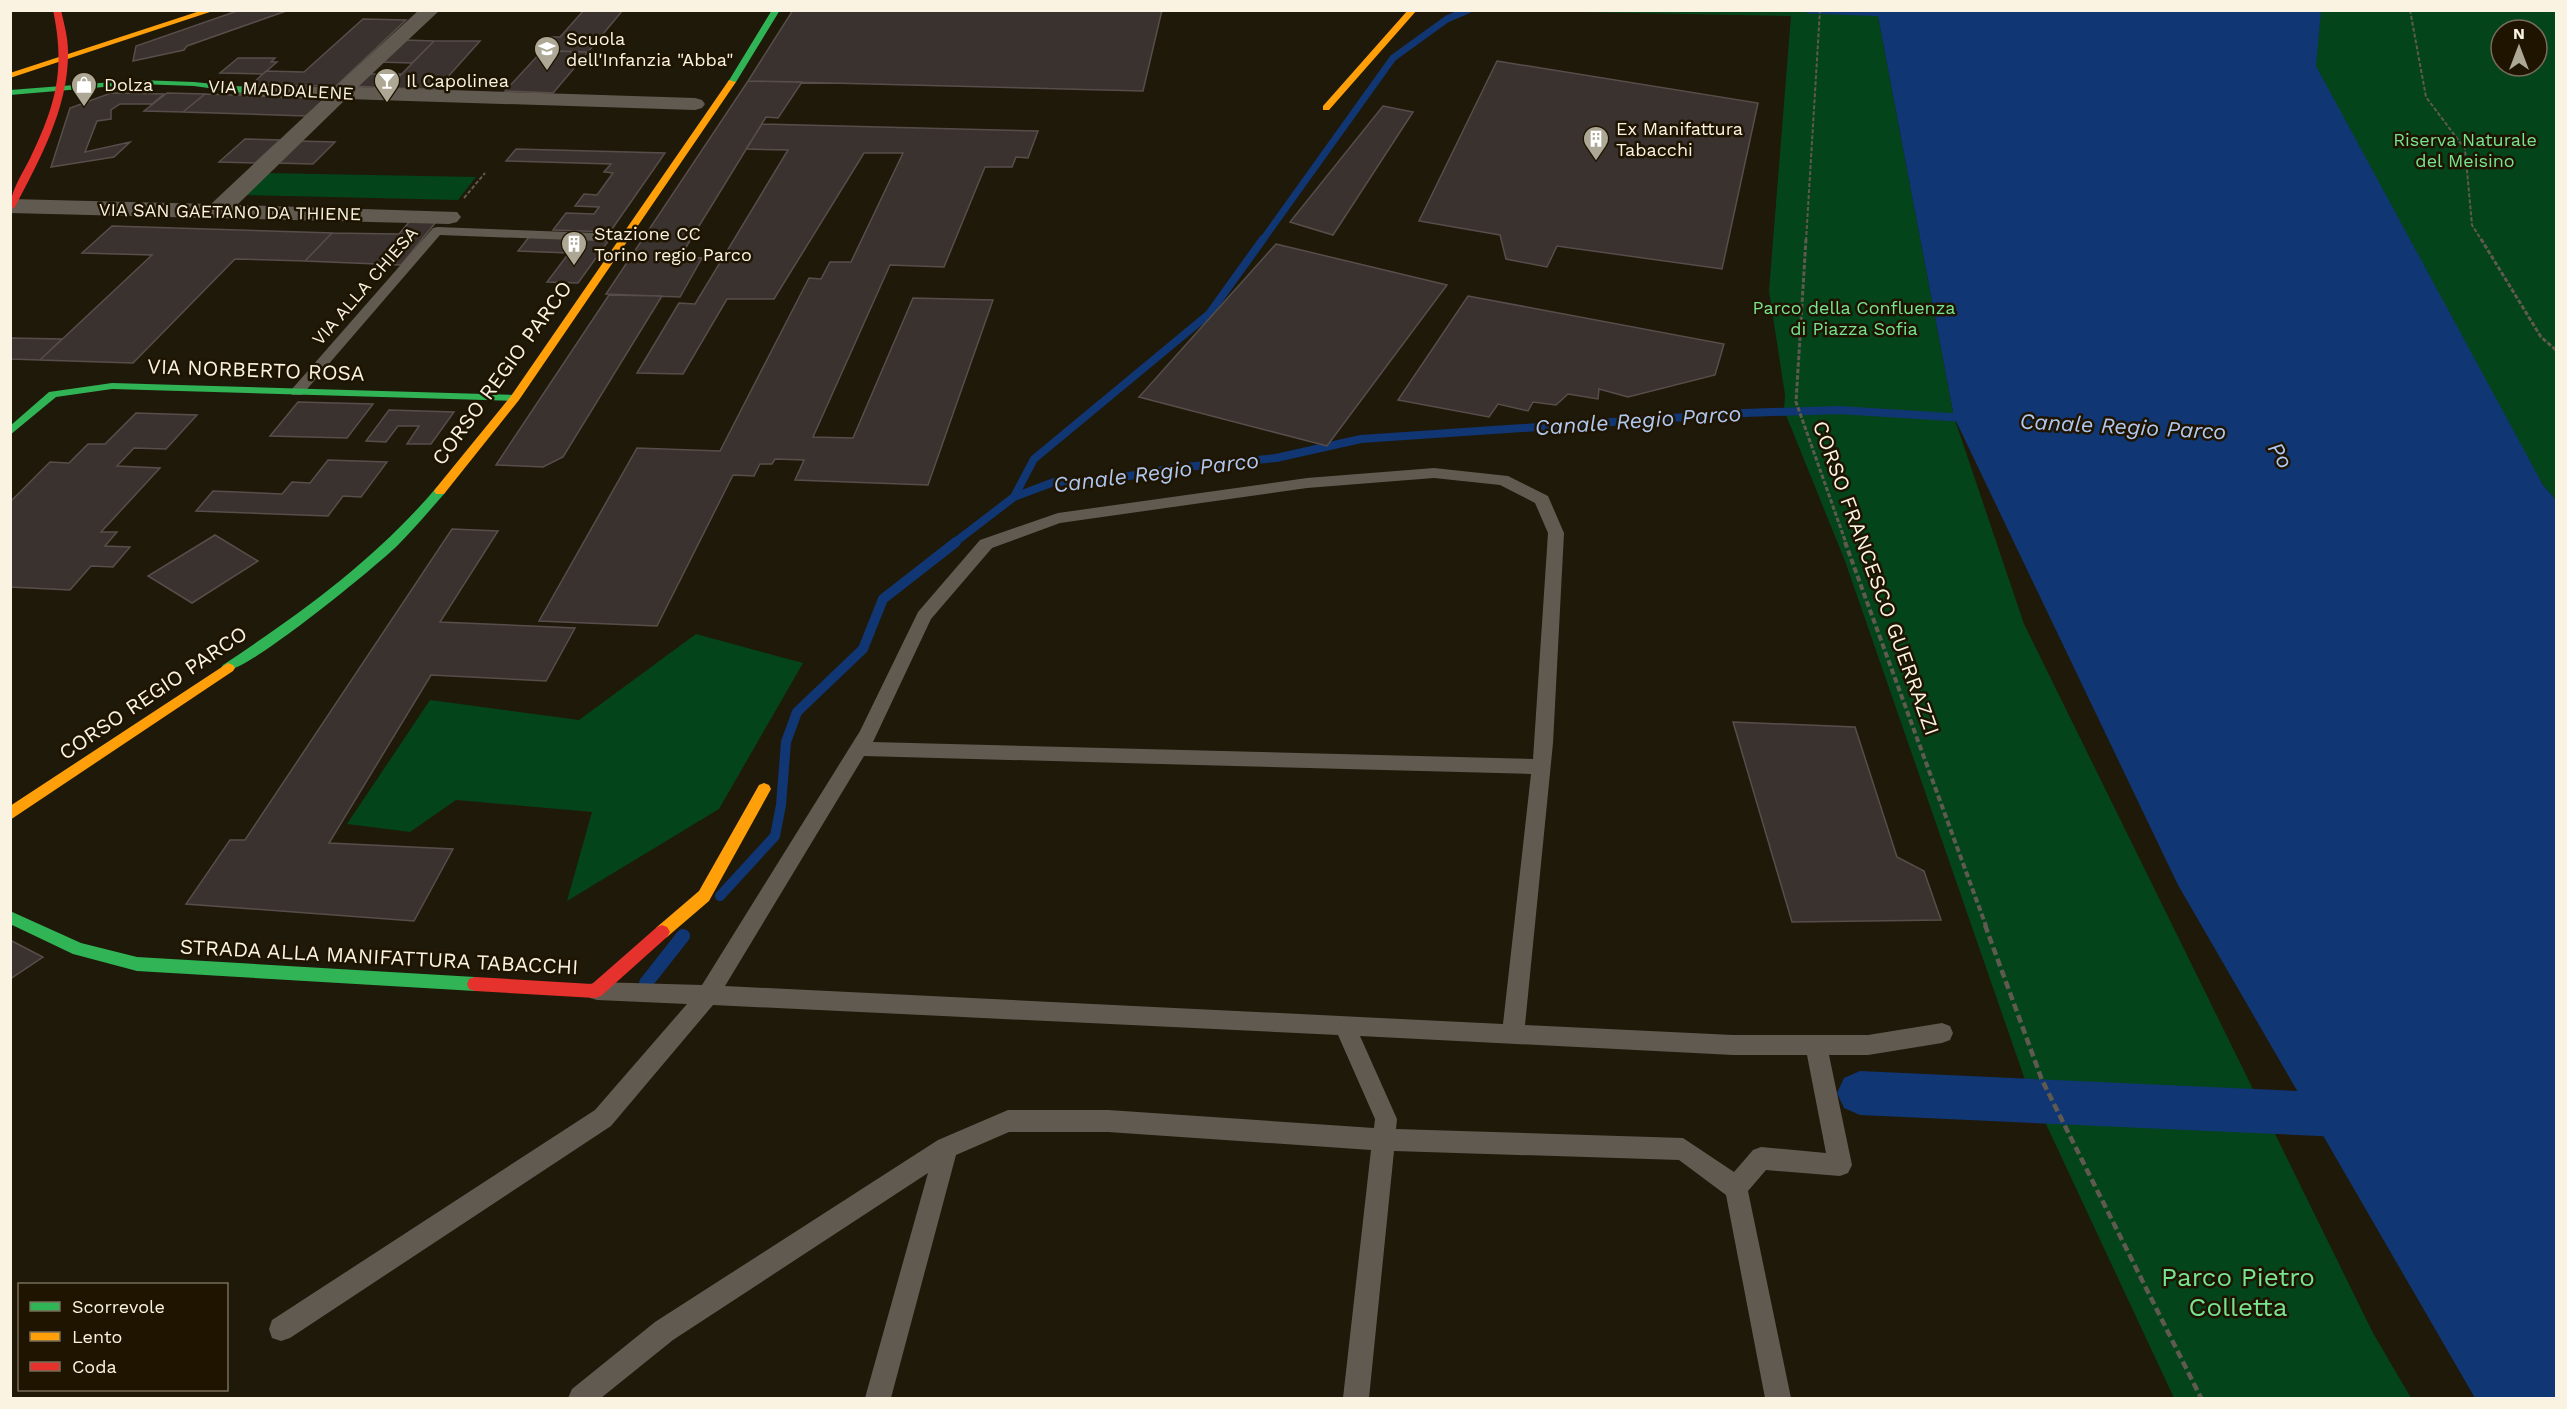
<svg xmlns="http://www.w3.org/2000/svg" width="2567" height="1409" font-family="'Work Sans',sans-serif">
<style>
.green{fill:#04441a;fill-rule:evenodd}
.water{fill:#113674}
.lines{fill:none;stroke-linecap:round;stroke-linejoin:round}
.stream-far3{stroke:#113674;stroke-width:7}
.stream-far2{stroke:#113674;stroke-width:8}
.stream-far1{stroke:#113674;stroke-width:10}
.stream{stroke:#113674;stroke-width:14}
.canal{fill:#113674;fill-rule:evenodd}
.building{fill:#3a322e;stroke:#574e4b;stroke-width:1.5}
.path-far3{stroke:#5f5a50;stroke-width:2;stroke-dasharray:4 2;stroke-linecap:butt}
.path-far2{stroke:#5f5a50;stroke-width:3;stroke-dasharray:4.5 2;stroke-linecap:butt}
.path-far1{stroke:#5f5a50;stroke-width:4;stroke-dasharray:6 3;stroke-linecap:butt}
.path{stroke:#5f5a50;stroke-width:4.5;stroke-dasharray:8 4;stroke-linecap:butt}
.lane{fill:#605a50;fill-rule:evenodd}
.street{fill:#605a50;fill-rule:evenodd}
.fast{fill:#30b455;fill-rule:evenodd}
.slow{fill:#ff9f0a;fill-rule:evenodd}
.jam{fill:#e5322d;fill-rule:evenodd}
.labels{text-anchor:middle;stroke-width:5;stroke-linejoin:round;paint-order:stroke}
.far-poi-label{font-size:18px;fill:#faf3e2;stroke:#1f1400;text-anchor:start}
.far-street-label{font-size:18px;fill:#faf3e2;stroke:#1f1400}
.far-park-label{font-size:18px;fill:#77e590;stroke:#1f1400}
.street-label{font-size:21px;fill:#faf3e2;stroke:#1f1400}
.water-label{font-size:22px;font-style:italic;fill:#b0c8f0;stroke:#1f1400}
.near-park-label{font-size:26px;fill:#77e590;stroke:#1f1400}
</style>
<rect width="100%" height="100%" fill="#1f190a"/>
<path class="green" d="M 1525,11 L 1877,11 L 1954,417 L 2024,624 L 2373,1333 L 2411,1398 L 2174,1398 L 2024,1077 L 1845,561 L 1784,410 L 1785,395 L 1769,291 L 1791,16 Z
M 2321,11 L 2556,11 L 2556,500 L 2543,485 L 2483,389 L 2450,315 L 2315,66 ZM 2501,30 L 2537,30 L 2537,66 L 2501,66 Z
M 264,173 L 476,177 L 458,200 L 242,195 Z
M 696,634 L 803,663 L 719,809 L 567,901 L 592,812 L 456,800 L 410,832 L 347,824 L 430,700 L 579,720 Z"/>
<path class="water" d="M 1877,11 L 2321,11 L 2316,66 L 2543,485 L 2556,500 L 2556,1398 L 2475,1398 L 2178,885 L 1954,417 Z"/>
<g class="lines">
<path class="stream-far3" d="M 1809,10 L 1890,13
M 1262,241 L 1393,58 L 1447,19 L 1468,10"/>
<path class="stream-far2" d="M 1014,497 L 1034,459 L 1209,314 L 1263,239
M 954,543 L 1014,497 L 1054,482 L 1106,480 L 1175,468 L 1276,458 L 1361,439 L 1744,413 L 1839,410 L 1966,418"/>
<path class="stream-far1" d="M 720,896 L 775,836 L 781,805 L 786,742 L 797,712 L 863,649 L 883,599 L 956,542"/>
<path class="stream" d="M 646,983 L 683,936"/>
<path class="canal" d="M 1860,1071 L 2362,1094 L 2379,1100 L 2386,1116 L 2379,1132 L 2362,1138 L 1860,1115 L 1844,1108 L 1837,1093 L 1844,1078 Z"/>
</g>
<path class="building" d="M 240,10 L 289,10 L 187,46 L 184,50 L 133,61 L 136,46 Z
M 584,10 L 623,10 L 588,52 L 535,50 L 547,37 L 560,37 Z
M 793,10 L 1162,10 L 1143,91 L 748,81 Z
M 363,19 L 406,20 L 336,86 L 251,85 L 266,71 L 304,72 Z
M 403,40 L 434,41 L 412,63 L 380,62 Z
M 434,41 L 480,41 L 437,89 L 388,88 Z
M 542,51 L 588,52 L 553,93 L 505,91 Z
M 238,58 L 275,58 L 271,62 L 277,62 L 263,74 L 220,73 Z
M 1497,61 L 1758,103 L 1722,269 L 1557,246 L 1547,267 L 1506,259 L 1500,235 L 1419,221 Z
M 368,74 L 401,74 L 388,88 L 355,86 Z
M 748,81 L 802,82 L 778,118 L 766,117 L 680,257 L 702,258 L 680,297 L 606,294 Z
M 111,93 L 164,94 L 152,104 L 120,104 L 111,110 L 111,119 L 97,121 L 85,152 L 130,142 L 114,157 L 51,167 L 70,108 Z
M 167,93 L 205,94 L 183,112 L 144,111 Z
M 205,94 L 326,98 L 306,116 L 183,112 Z
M 1383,106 L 1413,112 L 1333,235 L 1290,222 Z
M 762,124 L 1038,131 L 1028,158 L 1016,157 L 1012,167 L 985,167 L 944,267 L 890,265 L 813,437 L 853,438 L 913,298 L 993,300 L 928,485 L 795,480 L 804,460 L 775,459 L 772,464 L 760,464 L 754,476 L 733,475 L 657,626 L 539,621 L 637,448 L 720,451 L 809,278 L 821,279 L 830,262 L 851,262 L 903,153 L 864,153 L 774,299 L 727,299 L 683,374 L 637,373 L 679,303 L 695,304 L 788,150 L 746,149 Z
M 245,139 L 280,140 L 255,163 L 219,162 Z
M 298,141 L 335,142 L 313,164 L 275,163 Z
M 516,149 L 665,153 L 610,232 L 553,230 L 566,213 L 594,214 L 599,207 L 575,206 L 584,194 L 597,195 L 613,173 L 604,172 L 611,164 L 506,161 Z
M 410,221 L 436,222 L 401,265 L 305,261 L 332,233 L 399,234 Z
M 112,226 L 207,229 L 332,233 L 305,261 L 235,259 L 133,363 L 40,360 L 152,255 L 82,253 Z
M 529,237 L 609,240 L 578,283 L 547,282 L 569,253 L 518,251 Z
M 1276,244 L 1447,285 L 1327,446 L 1139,397 Z
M 609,295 L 662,296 L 563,457 L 543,467 L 496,465 Z
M 1468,296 L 1724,344 L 1715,375 L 1628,397 L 1599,389 L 1598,399 L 1568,394 L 1556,405 L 1533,402 L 1528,411 L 1498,404 L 1489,417 L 1398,400 Z
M 10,338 L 62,339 L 40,360 L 10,359 Z
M 298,402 L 373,404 L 347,438 L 270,436 Z
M 389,410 L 454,412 L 431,444 L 407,444 L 419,426 L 398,426 L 386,442 L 366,441 Z
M 136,413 L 197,415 L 166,449 L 134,448 L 117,466 L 160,468 L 101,532 L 117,532 L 105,546 L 130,547 L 113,567 L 91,566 L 70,590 L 10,587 L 10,502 L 50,462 L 69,463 L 88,444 L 105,444 Z
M 328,460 L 387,462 L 361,497 L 343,496 L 328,516 L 196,511 L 213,491 L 282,494 L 292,482 L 310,483 Z
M 452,529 L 498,531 L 440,622 L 575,628 L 546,681 L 431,675 L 329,843 L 453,849 L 414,921 L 186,904 L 230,840 L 245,840 Z
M 215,535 L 258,561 L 192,603 L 148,576 Z
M 1733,722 L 1855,727 L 1897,857 L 1924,871 L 1941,920 L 1792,922 Z
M 10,940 L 43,957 L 10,979 Z"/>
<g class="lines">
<path class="path-far3" d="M 2410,10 L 2426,97 L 2465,149 L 2472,225 L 2482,241
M 464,198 L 485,173
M 1806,241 L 1820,10"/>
<path class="path-far2" d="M 1806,239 L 1796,402 L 1846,543
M 2481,239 L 2541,337 L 2556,350"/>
<path class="path-far1" d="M 1845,542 L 1986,926"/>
<path class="path" d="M 1985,925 L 2042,1080 L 2201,1398"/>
<path class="lane" d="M 437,227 L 624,234 L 630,238 L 624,242 L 440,235 L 302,395 L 292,395 L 290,392 L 292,389 L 433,228 Z
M 1434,468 L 1508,476 L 1548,496 L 1564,533 L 1553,743 L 1525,1025 L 1733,1035 L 1868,1035 L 1942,1023 L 1950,1026 L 1953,1033 L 1950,1040 L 1942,1043 L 1868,1055 L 1829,1055 L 1852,1165 L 1848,1173 L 1840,1176 L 1766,1170 L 1748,1191 L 1791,1398 L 1765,1398 L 1726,1195 L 1679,1160 L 1394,1151 L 1369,1398 L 1343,1398 L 1371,1150 L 1108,1132 L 1009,1132 L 956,1155 L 891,1398 L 865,1398 L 928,1173 L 673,1340 L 601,1398 L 568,1398 L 572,1389 L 655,1322 L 938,1140 L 1008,1110 L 1108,1110 L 1374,1128 L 1375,1119 L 1338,1035 L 713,1005 L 611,1126 L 290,1338 L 281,1341 L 272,1338 L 269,1329 L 272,1320 L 595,1110 L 687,1004 L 597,1000 L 590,998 L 586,991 L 590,984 L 597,982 L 702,985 L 860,731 L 918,612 L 980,540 L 1058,513 L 1307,478 ZM 1434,478 L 1500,485 L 1535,503 L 1548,533 L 1533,759 L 873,742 L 931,619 L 992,548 L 1060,523 L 1307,488 ZM 864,756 L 1531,774 L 1503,1024 L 725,986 ZM 1360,1036 L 1733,1055 L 1807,1055 L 1826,1153 L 1761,1147 L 1753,1150 L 1734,1172 L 1683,1138 L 1396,1129 L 1397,1119 Z"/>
<path class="street" d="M 419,10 L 440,10 L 358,87 L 695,98 L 702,100 L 705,104 L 702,108 L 695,110 L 346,99 L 237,205 L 457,212 L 461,217 L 457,222 L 449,224 L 10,213 L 11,199 L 211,204 L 323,99 L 244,96 L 237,94 L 234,90 L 237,86 L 335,87 Z"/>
<path class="fast" d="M 772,10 L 780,10 L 736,82 L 729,84 L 728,82 Z
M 139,80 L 194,82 L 244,87 L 248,90 L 244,93 L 194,86 L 139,84 L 10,95 L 10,90 Z
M 112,383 L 515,395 L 520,398 L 515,401 L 112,389 L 56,397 L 10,435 L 10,426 L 49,392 Z
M 440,487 L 446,491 L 444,494 C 429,511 414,529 398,545 C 378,565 242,677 223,671 L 221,668 L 223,665 C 301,613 375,560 436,488 Z
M 10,911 L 81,943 L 137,957 L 475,977 L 481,979 L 483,984 L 481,989 L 475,991 L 137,971 L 73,954 L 10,924 Z"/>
<path class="slow" d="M 203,10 L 216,10 L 10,78 L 10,73 Z
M 1408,10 L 1417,10 L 1329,110 L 1323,110 L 1323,106 Z
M 729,80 L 736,82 L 519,400 L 444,494 L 436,494 L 434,491 L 436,488 L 511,396 Z
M 228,663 L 233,665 L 235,668 L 233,671 L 10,820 L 10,806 Z
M 764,783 L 769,785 L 771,789 L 709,901 L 667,937 L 662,939 L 657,937 L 654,932 L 657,927 L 699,891 L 759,785 Z"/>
<path class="jam" d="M 53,10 L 61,10 C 64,24 68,37 68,51 C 69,107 40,159 15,207 L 10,210 C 10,190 24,172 32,154 C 57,102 65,67 53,10 Z
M 662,925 L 667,927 L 670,932 L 667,937 L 601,996 L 595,998 L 475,991 L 469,989 L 467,984 L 469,979 L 475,977 L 592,984 L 657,927 Z"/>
</g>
<defs>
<symbol id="school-pin" viewBox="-11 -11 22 30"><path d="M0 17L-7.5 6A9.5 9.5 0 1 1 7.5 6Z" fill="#ada796" stroke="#1f1400"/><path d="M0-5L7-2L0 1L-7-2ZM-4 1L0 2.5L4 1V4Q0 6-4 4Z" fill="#fff"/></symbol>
<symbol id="bar-pin" viewBox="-11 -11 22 30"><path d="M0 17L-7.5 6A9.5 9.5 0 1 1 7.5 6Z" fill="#ada796" stroke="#1f1400"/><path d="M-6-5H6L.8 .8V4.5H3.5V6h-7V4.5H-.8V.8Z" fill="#fff"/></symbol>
<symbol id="shop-pin" viewBox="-11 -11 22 30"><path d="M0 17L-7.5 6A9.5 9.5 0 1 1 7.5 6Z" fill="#ada796" stroke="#1f1400"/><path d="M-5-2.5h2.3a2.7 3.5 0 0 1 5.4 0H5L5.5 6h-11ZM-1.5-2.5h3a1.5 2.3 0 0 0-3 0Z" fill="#fff"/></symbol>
<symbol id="building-pin" viewBox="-11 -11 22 30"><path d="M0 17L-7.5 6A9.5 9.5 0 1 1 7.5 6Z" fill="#ada796" stroke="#1f1400"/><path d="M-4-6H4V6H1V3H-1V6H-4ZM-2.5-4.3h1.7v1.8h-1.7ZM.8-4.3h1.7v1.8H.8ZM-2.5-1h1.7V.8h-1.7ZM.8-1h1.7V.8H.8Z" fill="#fff"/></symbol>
</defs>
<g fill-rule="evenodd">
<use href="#school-pin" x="532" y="34" width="30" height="40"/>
<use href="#bar-pin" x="372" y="66" width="30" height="40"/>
<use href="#shop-pin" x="69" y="70" width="30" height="40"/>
<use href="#building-pin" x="1581" y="124" width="30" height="40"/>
<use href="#building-pin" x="559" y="229" width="30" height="40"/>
</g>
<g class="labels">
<g class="far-poi-label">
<text x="566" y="45">Scuola<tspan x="566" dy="21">dell'Infanzia "Abba"</tspan></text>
<text x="406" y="87">Il Capolinea</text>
<text x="104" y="91">Dolza</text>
<text x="1616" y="135">Ex Manifattura<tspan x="1616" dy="21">Tabacchi</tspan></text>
<text x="594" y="240">Stazione CC<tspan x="594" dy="21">Torino regio Parco</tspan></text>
</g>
<g class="far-street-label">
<text transform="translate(281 90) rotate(3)" y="6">VIA MADDALENE</text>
<text transform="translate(230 212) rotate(1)" y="6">VIA SAN GAETANO DA THIENE</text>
<text transform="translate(365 286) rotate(-49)" y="6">VIA ALLA CHIESA</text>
</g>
<g class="far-park-label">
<text x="2465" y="146">Riserva Naturale<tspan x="2465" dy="21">del Meisino</tspan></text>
<text x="1854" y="314">Parco della Confluenza<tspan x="1854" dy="21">di Piazza Sofia</tspan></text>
</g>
<g class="street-label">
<text transform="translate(256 370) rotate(2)" y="7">VIA NORBERTO ROSA</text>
<text transform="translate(502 373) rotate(-54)" y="7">CORSO REGIO PARCO</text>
<text transform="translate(1876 578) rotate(70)" y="7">CORSO FRANCESCO GUERRAZZI</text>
<text transform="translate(153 693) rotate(-34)" y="7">CORSO REGIO PARCO</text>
<text transform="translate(379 957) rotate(3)" y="7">STRADA ALLA MANIFATTURA TABACCHI</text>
</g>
<g class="water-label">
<text transform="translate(1638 420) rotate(-4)" y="8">Canale Regio Parco</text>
<text transform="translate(2123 426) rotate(3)" y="8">Canale Regio Parco</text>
<text transform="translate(2281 455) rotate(58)" y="8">Po</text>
<text transform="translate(1156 472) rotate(-7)" y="8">Canale Regio Parco</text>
</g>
<g class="near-park-label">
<text x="2238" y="1286">Parco Pietro<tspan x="2238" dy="30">Colletta</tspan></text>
</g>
</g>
<rect width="2567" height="1409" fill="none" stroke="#faf3e2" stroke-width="24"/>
<rect x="18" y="1283" width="210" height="108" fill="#1f1400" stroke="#776d5a" stroke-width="1.5"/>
<rect x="30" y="1302" width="30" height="9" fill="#30b455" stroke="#776d5a" stroke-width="1.5"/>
<text x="72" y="1313" font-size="18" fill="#faf3e2">Scorrevole</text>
<rect x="30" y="1332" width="30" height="9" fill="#ff9f0a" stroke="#776d5a" stroke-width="1.5"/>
<text x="72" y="1343" font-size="18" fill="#faf3e2">Lento</text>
<rect x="30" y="1362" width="30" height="9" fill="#e5322d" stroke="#776d5a" stroke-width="1.5"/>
<text x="72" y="1373" font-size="18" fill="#faf3e2">Coda</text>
<g transform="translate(2519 48)"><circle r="28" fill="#1f1400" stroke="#776d5a" stroke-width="1.5"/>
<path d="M0-4.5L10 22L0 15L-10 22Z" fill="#ada796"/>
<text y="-9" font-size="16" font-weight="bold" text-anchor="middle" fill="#faf3e2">N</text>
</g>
</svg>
